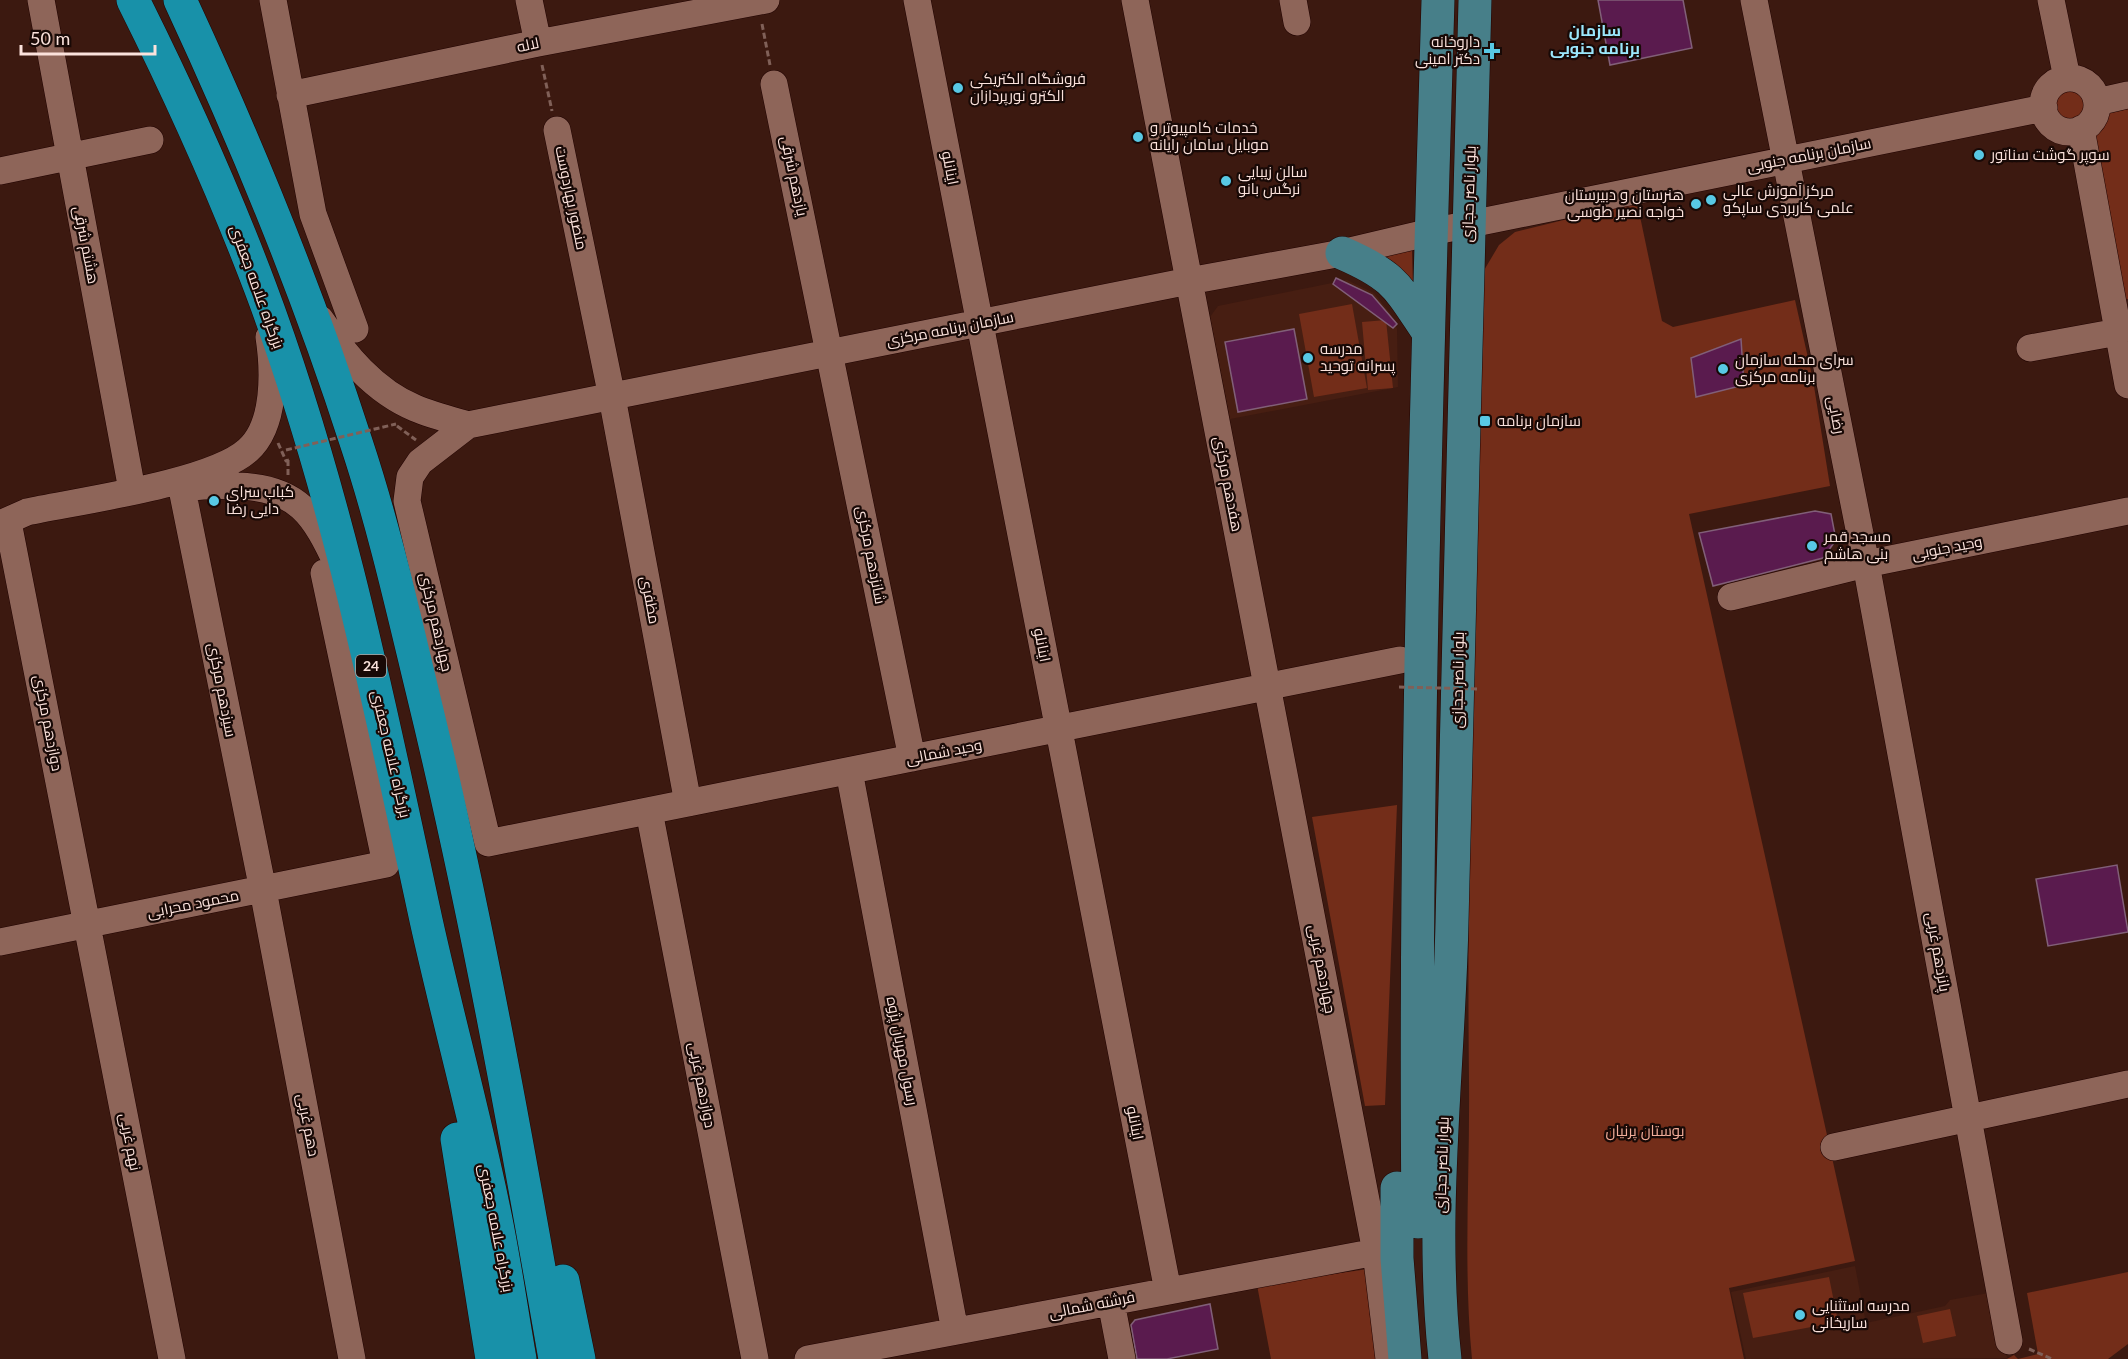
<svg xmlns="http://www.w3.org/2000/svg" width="2128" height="1359" font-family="Lato,Cairo,sans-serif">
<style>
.built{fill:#471e12}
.green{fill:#732d19}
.building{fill:#5a1b4e;stroke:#815f78;stroke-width:1.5}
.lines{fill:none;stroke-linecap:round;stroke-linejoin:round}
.minor-casing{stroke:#210300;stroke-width:28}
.major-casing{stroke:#210300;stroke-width:34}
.highway-casing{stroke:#210300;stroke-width:34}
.path{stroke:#806058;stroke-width:3;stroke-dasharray:6 3;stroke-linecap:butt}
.minor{stroke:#8e6559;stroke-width:27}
.major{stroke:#477f89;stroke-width:33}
.highway{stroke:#1891a9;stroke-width:33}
.path-bridge{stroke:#806058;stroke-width:3;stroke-dasharray:6 3;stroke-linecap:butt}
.poi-dot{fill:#58c8e4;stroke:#180906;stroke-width:2}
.labels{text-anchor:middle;stroke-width:4.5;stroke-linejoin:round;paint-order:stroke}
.shield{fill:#180906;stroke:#b7a19c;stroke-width:1.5}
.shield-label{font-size:14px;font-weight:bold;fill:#fbe2dc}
.poi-label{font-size:15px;fill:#fbe2dc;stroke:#180906;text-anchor:start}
.street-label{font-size:15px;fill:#fbe2dc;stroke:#180906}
.park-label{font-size:15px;fill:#f2ad9a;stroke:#180906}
.neighbourhood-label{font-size:16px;font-weight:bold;fill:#9be7fc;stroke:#180906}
</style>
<rect width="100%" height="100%" fill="#3c1910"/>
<path class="built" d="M 1347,280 L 1374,293 L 1390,313 L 1397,329 L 1398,387 L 1230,419 L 1210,317 L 1218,306 Z
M 1855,1266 L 1866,1323 L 1945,1306 L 1950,1300 L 1994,1292 L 2007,1358 L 1746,1359 L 1731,1292 Z"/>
<path class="green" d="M2053 104a17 17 0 1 1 34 0a17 17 0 1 1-34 0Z
M 2128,109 L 2128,299 L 2120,301 L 2088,134 L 2105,114 Z
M 1637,202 L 1662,321 L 1673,327 L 1795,300 L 1813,380 L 1830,486 L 1689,514 L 1855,1261 L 1729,1288 L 1744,1359 L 1472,1359 C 1463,1266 1470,1174 1469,1081 C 1466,811 1476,541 1483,272 L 1499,245 L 1515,232 Z
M 1412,250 L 1413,288 L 1373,257 Z
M 1352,304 L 1367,388 L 1314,397 L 1299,314 Z
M 1386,320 L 1393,388 L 1368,390 L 1362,322 Z
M 1397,805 L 1385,1105 L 1365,1106 L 1312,817 Z
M 1375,1268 L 1384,1359 L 1271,1359 L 1257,1285 Z
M 2128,1272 L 2128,1344 L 2108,1359 L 2007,1359 L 2014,1355 L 2018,1359 L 2038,1354 L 2027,1293 Z
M 1829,1277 L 1838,1322 L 1753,1338 L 1743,1293 Z
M 1950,1309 L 1956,1336 L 1923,1343 L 1917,1316 Z"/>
<path class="building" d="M 1598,0 L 1683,0 L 1692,48 L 1610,65 Z
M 1336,278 L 1372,295 L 1397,324 L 1393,328 L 1333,284 Z
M 1294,329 L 1307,399 L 1238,412 L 1225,342 Z
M 1741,339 L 1744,385 L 1696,397 L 1691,358 Z
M 1815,511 L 1831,514 L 1836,540 L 1823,558 L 1713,586 L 1699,533 Z
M 2117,865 L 2128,932 L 2048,946 L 2036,879 Z
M 1210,1304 L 1218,1349 L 1167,1359 L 1137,1359 L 1131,1325 L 1135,1320 Z"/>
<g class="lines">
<defs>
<path id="minor" d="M 41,0 L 132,490
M 273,0 L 313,214 L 355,329
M 529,0 L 538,43
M 917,0 L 1168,1291
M 1135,0 L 1376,1252 L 1389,1359
M 1293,0 L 1297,22
M 1754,0 L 1866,564 L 2009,1341
M 2051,0 L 2067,78
M2043 105a27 27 0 1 1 54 0a27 27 0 1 1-54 0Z
M 774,84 L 912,758
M 290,95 L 538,43 L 766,0
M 2097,102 L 2128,95
M 2081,129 L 2128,385
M 557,130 L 612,397 L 688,803
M 0,171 L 150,140
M 320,319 C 344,354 374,391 415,408 C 432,415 451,420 468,425
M 2030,348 L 2118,332
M 187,488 C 205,485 220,485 238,486 C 298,488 314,514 338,566
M 182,489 L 263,890 L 352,1359
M 8,522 L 172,1359
M 0,524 L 27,512 C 79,501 212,483 248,450 C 276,425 274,370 269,337
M 1731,597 L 1866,564 L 2128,511
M 1400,660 L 488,843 L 407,501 L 410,477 L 420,462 L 468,425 L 1189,281 L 1342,253 L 1431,232 L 2044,108
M 849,771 L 955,1331
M 649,811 L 755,1359
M 0,942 L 386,864 L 324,573
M 1834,1147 L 2128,1084
M 1111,1302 L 1122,1359
M 808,1359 L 1376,1252"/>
<path id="major" d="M 1342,253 C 1395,276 1397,286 1428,332
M 1397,1188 L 1397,1258 L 1405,1359
M 1418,1222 C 1414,815 1426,407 1438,0
M 1445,1359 C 1429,1214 1449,1067 1452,922 C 1460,615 1466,307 1475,0"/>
<path id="highway" d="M 133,0 C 180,94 223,189 260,287 C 337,491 380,707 426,920 C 447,1015 473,1109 493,1205 C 504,1256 511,1308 520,1359
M 180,0 C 246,142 308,293 356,442 C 383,523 402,607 422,690 C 476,911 516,1134 555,1359
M 457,1139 L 492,1359
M 563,1281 L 579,1359"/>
</defs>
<use href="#minor" class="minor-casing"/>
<use href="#major" class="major-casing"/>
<use href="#highway" class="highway-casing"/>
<path class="path" d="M 762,24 L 770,65
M 542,65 L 552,111
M 397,426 L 416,440
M 278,443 L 286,461 L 289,460
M 288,475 L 288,458
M 2029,1349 L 2052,1359"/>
<use href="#minor" class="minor"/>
<use href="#major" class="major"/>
<use href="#highway" class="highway"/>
<path class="path-bridge" d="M 286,450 L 396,424
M 1399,687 L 1479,689"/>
</g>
<g class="poi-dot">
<path d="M1489 42h6v6h6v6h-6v6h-6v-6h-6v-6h6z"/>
<circle cx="958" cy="88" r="6"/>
<circle cx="1138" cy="137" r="6"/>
<circle cx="1979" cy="155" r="6"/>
<circle cx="1226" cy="181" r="6"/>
<circle cx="1711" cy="200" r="6"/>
<circle cx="1696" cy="204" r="6"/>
<circle cx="1308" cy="358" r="6"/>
<circle cx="1723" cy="369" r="6"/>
<rect x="1479" y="415" width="12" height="12" rx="3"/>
<circle cx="214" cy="501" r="6"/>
<circle cx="1812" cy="546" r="6"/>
<circle cx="1800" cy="1315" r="6"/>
</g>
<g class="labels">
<rect class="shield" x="356" y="655" width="30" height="22" rx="4.5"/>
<g class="shield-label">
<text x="371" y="671">24</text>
</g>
<g class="poi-label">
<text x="1480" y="47" text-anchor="end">داروخانه<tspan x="1480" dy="17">دکتر امینی</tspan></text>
<text x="970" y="84">فروشگاه الکتریکی<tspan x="970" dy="17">الکترو نورپردازان</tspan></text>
<text x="1150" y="133">خدمات کامپیوتر و<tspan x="1150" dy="17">موبایل سامان رایانه</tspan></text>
<text x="1991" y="160">سوپر گوشت سناتور</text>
<text x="1238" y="177">سالن زیبایی<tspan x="1238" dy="17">نرگس بانو</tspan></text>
<text x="1723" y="196">مرکز آموزش عالی<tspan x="1723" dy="17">علمی کاربردی ساپکو</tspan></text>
<text x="1684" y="200" text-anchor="end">هنرستان و دبیرستان<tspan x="1684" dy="17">خواجه نصیر طوسی</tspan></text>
<text x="1320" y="354">مدرسه<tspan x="1320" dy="17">پسرانه توحید</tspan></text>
<text x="1735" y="365">سرای محله سازمان<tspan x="1735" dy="17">برنامه مرکزی</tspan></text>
<text x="1497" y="426">سازمان برنامه</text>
<text x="226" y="497">کباب سرای<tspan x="226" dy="17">دایی رضا</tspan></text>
<text x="1824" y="542">مسجد قمر<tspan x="1824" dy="17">بنی هاشم</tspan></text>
<text x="1812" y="1311">مدرسه استثنایی<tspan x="1812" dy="17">ساریخانی</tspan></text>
</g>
<g class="street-label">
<text transform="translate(528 45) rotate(-12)" y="5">لاله</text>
<text transform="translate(1809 155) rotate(-11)" y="5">سازمان برنامه جنوبی</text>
<text transform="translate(950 168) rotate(79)" y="5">اینانلو</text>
<text transform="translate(794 176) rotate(78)" y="5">یازدهم شرقی</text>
<text transform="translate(1469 194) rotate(-88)" y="5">بلوار ناصر حجازی</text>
<text transform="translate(571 198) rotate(78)" y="5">منصور بهاردوست</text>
<text transform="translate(86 245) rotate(79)" y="5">هشتم شرقی</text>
<text transform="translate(257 287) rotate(70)" y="5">بزرگراه علامه جعفری</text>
<text transform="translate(950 329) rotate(-11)" y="5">سازمان برنامه مرکزی</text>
<text transform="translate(1836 415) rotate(79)" y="5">رضایی</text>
<text transform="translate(1228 484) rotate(79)" y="5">هفدهم مرکزی</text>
<text transform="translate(1947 548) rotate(-11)" y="5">وحید جنوبی</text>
<text transform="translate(871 555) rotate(79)" y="5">شانزدهم مرکزی</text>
<text transform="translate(650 600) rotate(79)" y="5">مظفری</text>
<text transform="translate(436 622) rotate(77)" y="5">چهاردهم مرکزی</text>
<text transform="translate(1042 645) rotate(79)" y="5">اینانلو</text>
<text transform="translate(1458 680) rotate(-89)" y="5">بلوار ناصر حجازی</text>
<text transform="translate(222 690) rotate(79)" y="5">سیزدهم مرکزی</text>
<text transform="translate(48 723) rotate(79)" y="5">دوازدهم مرکزی</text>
<text transform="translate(944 752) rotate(-11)" y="5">وحید شمالی</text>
<text transform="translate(391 754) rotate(77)" y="5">بزرگراه علامه جعفری</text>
<text transform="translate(193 904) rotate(-11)" y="5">محمود محرابی</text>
<text transform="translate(1938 952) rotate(80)" y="5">پانزدهم غربی</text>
<text transform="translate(1322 969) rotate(79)" y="5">چهاردهم غربی</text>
<text transform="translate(902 1051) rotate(79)" y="5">رسول مهربان پژوه</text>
<text transform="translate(702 1085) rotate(79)" y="5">دوازدهم غربی</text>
<text transform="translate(1135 1123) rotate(79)" y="5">اینانلو</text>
<text transform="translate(308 1125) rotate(79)" y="5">دهم غربی</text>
<text transform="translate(130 1142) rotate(79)" y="5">نهم غربی</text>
<text transform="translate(1442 1165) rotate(-88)" y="5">بلوار ناصر حجازی</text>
<text transform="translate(496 1228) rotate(79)" y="5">بزرگراه علامه جعفری</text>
<text transform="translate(1092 1305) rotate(-11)" y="5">فرشته شمالی</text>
</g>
<g class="park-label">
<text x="1645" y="1136">بوستان پرنیان</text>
</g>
<g class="neighbourhood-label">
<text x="1595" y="36">سازمان<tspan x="1595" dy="18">برنامه جنوبی</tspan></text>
</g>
</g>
<path d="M21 45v9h134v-9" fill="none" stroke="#fbe2dc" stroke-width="3"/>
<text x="30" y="45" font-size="18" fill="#fbe2dc" stroke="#180906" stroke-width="4.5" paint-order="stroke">50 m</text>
</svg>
